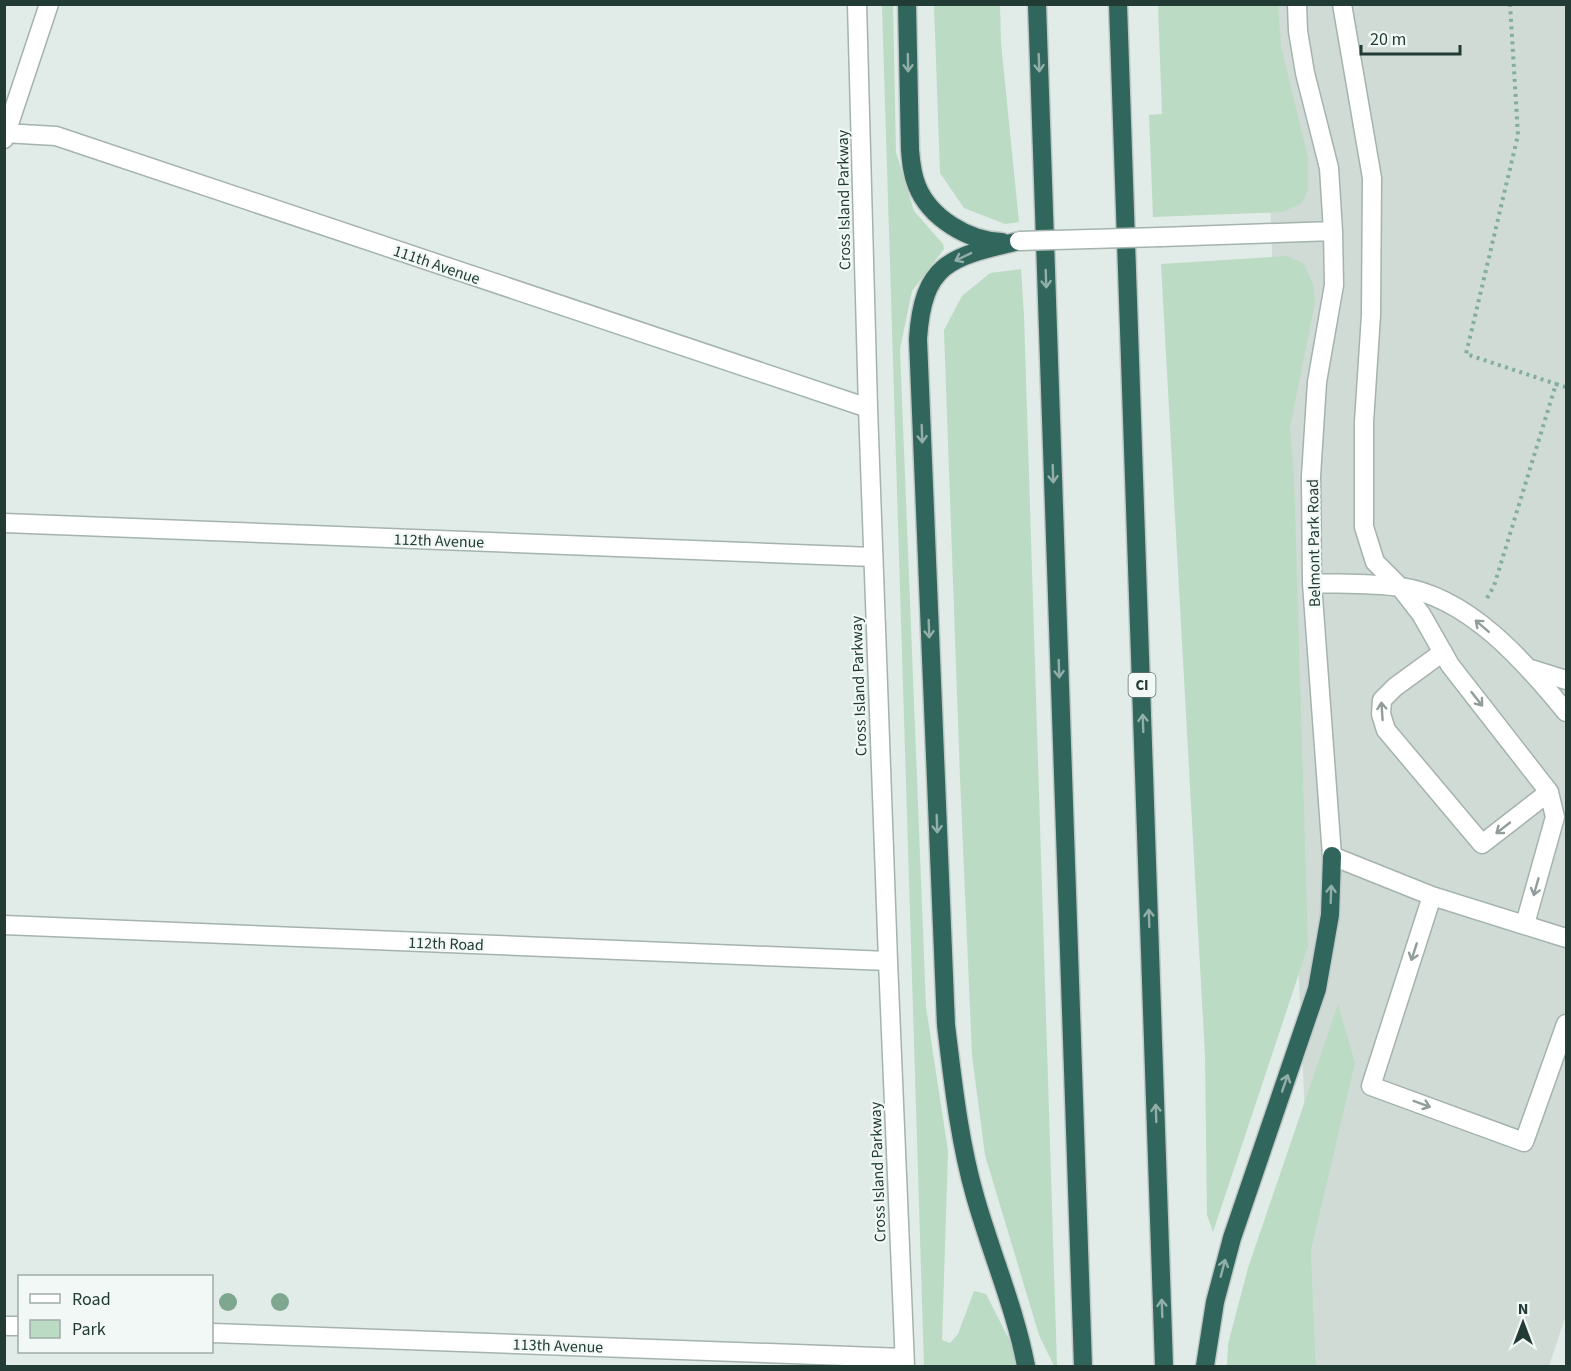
<svg xmlns="http://www.w3.org/2000/svg" width="1571" height="1371" font-family="'Source Sans 3',sans-serif">
<style>
.built{fill:#d0dbd6}
.green{fill:#bbdbc4}
.lines{fill:none;stroke-linecap:round;stroke-linejoin:round}
.minor-casing{stroke:#a4b3ae;stroke-width:21}
.highway-casing{stroke:#c1c8c6;stroke-width:21}
.path{stroke:#83ada0;stroke-width:4;stroke-dasharray:3 4.5;stroke-linecap:butt}
.minor{stroke:#fff;stroke-width:18}
.highway{stroke:#30665b;stroke-width:18}
.minor-bridge-casing{stroke:#a4b3ae;stroke-width:21;stroke-linecap:butt}
.minor-bridge{stroke:#fff;stroke-width:18}
.tree{fill:#7fa790}
.oneway{stroke:#91afa8}
.oneway2{stroke:#909d9a}
.labels{text-anchor:middle;stroke-width:4.5;stroke-linejoin:round;paint-order:stroke}
.shield{fill:#f2f8f5;stroke:#60746f;stroke-width:1.5}
.shield-label{font-size:15px;font-weight:bold;fill:#223b35}
.street-label{font-size:16px;fill:#223b35;stroke:#f2f8f5}
</style>
<rect width="100%" height="100%" fill="#e1ebe7"/>
<path class="built" d="M 1263,5 L 1566,5 L 1566,1315 L 1549,1366 L 1316,1366 L 1298,958 Z"/>
<path class="green" d="M 882,5 L 893,5 L 896,152 L 914,211 L 943,244 L 944,249 L 912,291 L 900,349 L 926,1007 L 948,1151 L 942,1340 L 950,1343 L 958,1334 L 974,1291 L 986,1294 L 1016,1353 L 1018,1366 L 924,1366 Z
M 934,5 L 1000,5 L 1001,43 L 1019,222 L 1005,224 L 964,208 L 940,173 Z
M 1158,5 L 1278,5 L 1281,46 L 1308,158 L 1308,190 L 1302,203 L 1283,212 L 1153,217 L 1149,115 L 1162,114 Z
M 1287,256 L 1303,263 L 1313,283 L 1315,302 L 1290,427 L 1294,477 L 1308,946 L 1213,1232 L 1207,1215 L 1205,1055 L 1161,264 Z
M 1021,269 L 1024,316 L 1057,1366 L 1054,1366 L 1039,1335 L 985,1155 L 972,1055 L 960,777 L 944,330 L 962,296 L 990,273 Z
M 1338,1004 L 1355,1063 L 1311,1250 L 1316,1366 L 1227,1366 L 1228,1344 L 1248,1268 Z"/>
<g class="lines">
<defs>
<path id="minor" d="M 857,4 L 868,408 L 888,961 L 905,1366
M 1297,4 L 1298,31 L 1305,73 L 1329,168 L 1333,231 L 1334,285 L 1317,382 L 1311,476 L 1312,583 L 1332,856 L 1432,896 L 1566,938
M 1342,4 L 1372,178 L 1371,315 L 1364,422 L 1364,527 L 1375,562 L 1400,587 L 1421,614 L 1450,665 L 1549,792 L 1555,817 L 1525,924
M 4,133 L 56,136 L 868,408
M 4,139 L 49,4
M 1161,237 L 1333,231
M 4,523 L 873,557
M 1312,583 C 1341,584 1372,583 1400,587 C 1468,596 1525,662 1566,712
M 1443,652 L 1395,687 L 1382,700 L 1381,714 L 1386,730 L 1482,844 L 1549,792
M 1531,669 L 1566,680
M 1432,896 L 1371,1086 L 1524,1142 L 1566,1024
M 4,925 L 888,961
M 4,1326 L 20,1326
M 212,1333 L 904,1358"/>
<path id="highway" d="M 907,4 L 910,150 C 911,162 912,174 917,186 C 930,218 968,241 1002,242
M 1037,4 L 1083,1366
M 1118,4 L 1164,1366
M 1019,241 C 952,257 923,261 918,339 L 946,1025 C 953,1082 959,1140 975,1196 C 991,1253 1015,1308 1026,1366
M 1205,1366 L 1215,1302 L 1232,1238 L 1317,989 L 1330,915 L 1332,856"/>
</defs>
<use href="#minor" class="minor-casing"/>
<use href="#highway" class="highway-casing"/>
<path class="path" d="M 1510,4 L 1518,135 L 1466,354 L 1556,384
M 1487,598 L 1494,586 L 1556,384 L 1566,387"/>
<use href="#minor" class="minor"/>
<use href="#highway" class="highway"/>
<defs>
<path id="minor-bridge" d="M 1019,241 L 1161,237"/>
</defs>
<use href="#minor-bridge" class="minor-bridge-casing"/>
<use href="#minor-bridge" class="minor-bridge"/>
</g>
<g class="tree">
<circle cx="228" cy="1302" r="9"/>
<circle cx="280" cy="1302" r="9"/>
</g>
<defs><path id="oneway-shaft" d="M-6 0H5M1.5-3L5.5 0L1.5 3" fill="none" stroke-width="1.6" stroke-linecap="round" stroke-linejoin="round" transform="scale(1.5)"/></defs>
<g class="oneway">
<use href="#oneway-shaft" transform="translate(908 63) rotate(89)"/>
<use href="#oneway-shaft" transform="translate(1039 63) rotate(88)"/>
<use href="#oneway-shaft" transform="translate(963 257) rotate(154)"/>
<use href="#oneway-shaft" transform="translate(1046 279) rotate(88)"/>
<use href="#oneway-shaft" transform="translate(922 434) rotate(88)"/>
<use href="#oneway-shaft" transform="translate(1053 474) rotate(88)"/>
<use href="#oneway-shaft" transform="translate(929 629) rotate(88)"/>
<use href="#oneway-shaft" transform="translate(1059 669) rotate(88)"/>
<use href="#oneway-shaft" transform="translate(1143 723) rotate(-92)"/>
<use href="#oneway-shaft" transform="translate(937 824) rotate(88)"/>
<use href="#oneway-shaft" transform="translate(1331 894) rotate(-88)"/>
<use href="#oneway-shaft" transform="translate(1149 918) rotate(-92)"/>
<use href="#oneway-shaft" transform="translate(1285 1083) rotate(-71)"/>
<use href="#oneway-shaft" transform="translate(1156 1113) rotate(-92)"/>
<use href="#oneway-shaft" transform="translate(1223 1268) rotate(-75)"/>
<use href="#oneway-shaft" transform="translate(1162 1308) rotate(-92)"/>
</g>
<g class="oneway2">
<use href="#oneway-shaft" transform="translate(1482 626) rotate(-139)"/>
<use href="#oneway-shaft" transform="translate(1477 699) rotate(52)"/>
<use href="#oneway-shaft" transform="translate(1382 711) rotate(-94)"/>
<use href="#oneway-shaft" transform="translate(1503 828) rotate(142)"/>
<use href="#oneway-shaft" transform="translate(1536 887) rotate(106)"/>
<use href="#oneway-shaft" transform="translate(1414 952) rotate(108)"/>
<use href="#oneway-shaft" transform="translate(1422 1104) rotate(20)"/>
</g>
<g class="labels">
<rect class="shield" x="1128.5" y="673" width="27" height="24" rx="4.5"/>
<g class="shield-label">
<text x="1142" y="690">CI</text>
</g>
<g class="street-label">
<text transform="translate(843 200) rotate(-91)" y="6">Cross Island Parkway</text>
<text transform="translate(437 264) rotate(19)" y="6">111th Avenue</text>
<text transform="translate(439 540) rotate(2)" y="6">112th Avenue</text>
<text transform="translate(1313 543) rotate(-91)" y="6">Belmont Park Road</text>
<text transform="translate(858 686) rotate(-92)" y="6">Cross Island Parkway</text>
<text transform="translate(446 943) rotate(2)" y="6">112th Road</text>
<text transform="translate(877 1172) rotate(-92)" y="6">Cross Island Parkway</text>
<text transform="translate(558 1345) rotate(2)" y="6">113th Avenue</text>
</g>
</g>
<rect width="1571" height="1371" fill="none" stroke="#223b35" stroke-width="12"/>
<rect x="18" y="1275" width="195" height="78" fill="#f2f8f5" stroke="#9faca8" stroke-width="1.5"/>
<rect x="30" y="1294" width="30" height="9" fill="#ffffff" stroke="#9faca8" stroke-width="1.5"/>
<text x="72" y="1305" font-size="18" fill="#223b35">Road</text>
<rect x="30" y="1320" width="30" height="18" fill="#bbdbc4" stroke="#9faca8" stroke-width="1.5"/>
<text x="72" y="1335" font-size="18" fill="#223b35">Park</text>
<g transform="translate(1523 1323)" stroke="#f2f8f5" stroke-width="4.5" paint-order="stroke">
<path d="M0-4.5L10 22L0 15L-10 22Z" fill="#223b35"/>
<text y="-9" font-size="16" font-weight="bold" text-anchor="middle" fill="#223b35">N</text>
</g>
<path d="M1361 45v9h99v-9" fill="none" stroke="#223b35" stroke-width="3"/>
<text x="1370" y="45" font-size="18" fill="#223b35" stroke="#f2f8f5" stroke-width="4.5" paint-order="stroke">20 m</text>
</svg>
